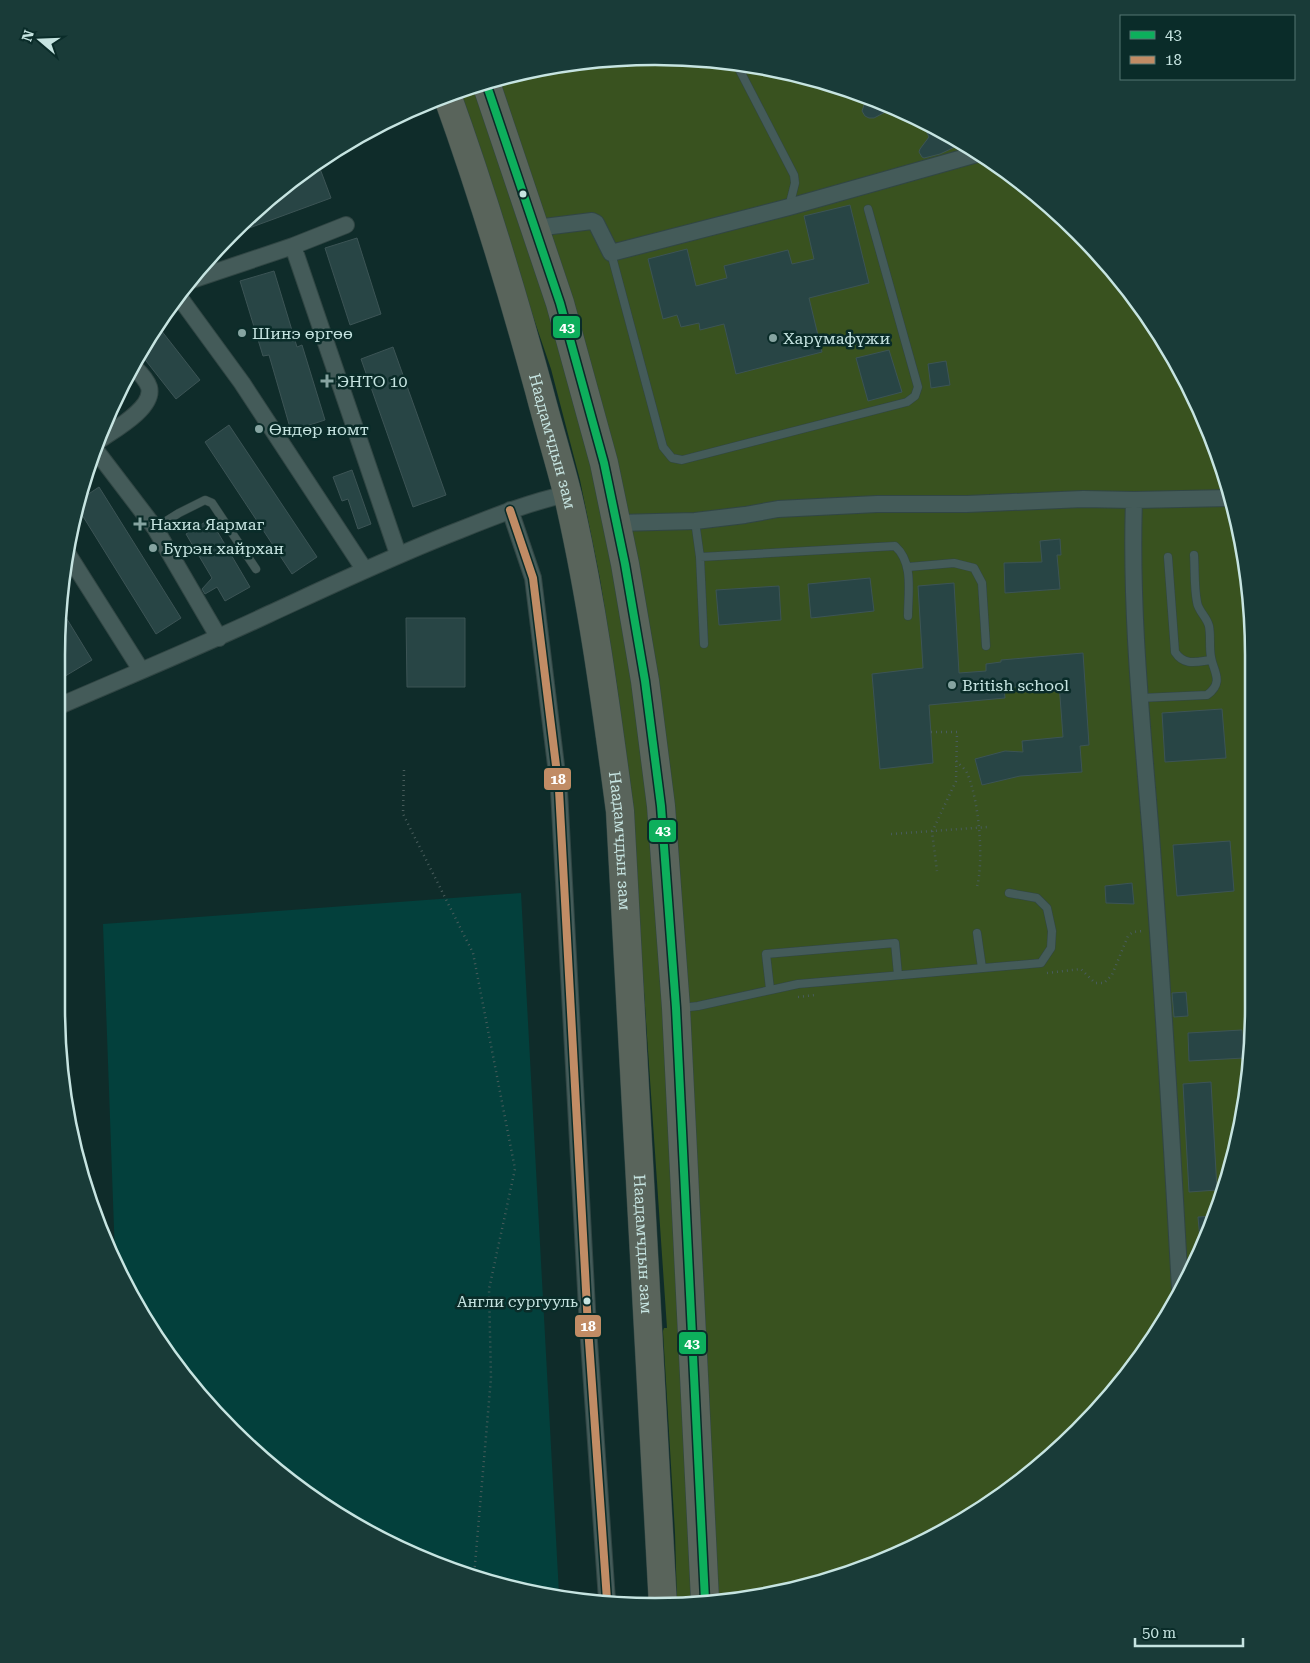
<svg xmlns="http://www.w3.org/2000/svg" width="1310" height="1663" font-family="'Roboto Serif',serif">
<style>
.built{fill:#03403c}
.green{fill:#39521f}
.building{fill:#284545;stroke:#3c5455}
.lines{fill:none;stroke-linecap:round;stroke-linejoin:round}
.lane-casing{stroke:#314644;stroke-width:9}
.street-casing{stroke:#314644;stroke-width:18}
.highway-casing{stroke:#314644;stroke-width:29}
.path{stroke:#485c5b;stroke-width:2.5;stroke-dasharray:1 4;stroke-linecap:butt}
.lane{stroke:#445b59;stroke-width:8}
.street{stroke:#445b59;stroke-width:16}
.highway{stroke:#59645b;stroke-width:28}
.bus-1-casing{stroke:#0a2c29;stroke-width:11}
.bus-2-casing{stroke:#0a2c29;stroke-width:11}
.bus-1{stroke:#0daf5c;stroke-width:8}
.bus-2{stroke:#c18c65;stroke-width:8}
.bus-dot{fill:#c6e4e1;stroke:#0a2c29;stroke-width:2}
.poi-dot{fill:#86a4a1;stroke:#0a2c29;stroke-width:2}
.labels{text-anchor:middle;stroke-width:5;stroke-linejoin:round;paint-order:stroke}
.bus-label{font-size:15px;fill:#c6e4e1;stroke:#0a2c29;text-anchor:end}
.poi-label{font-size:16px;fill:#c6e4e1;stroke:#0a2c29;text-anchor:start}
.street-label{font-size:16px;fill:#c6e4e1;stroke:#0a2c29}
.rim{fill:none;stroke:#c6e4e1;stroke-width:2.5}
.line-badge{stroke:#0a2c29;stroke-width:2}
.badge-label{font-size:14px;text-anchor:middle;font-weight:bold;fill:#fff}
</style>
<rect width="100%" height="100%" fill="#0f2c2a"/>
<path class="built" d="M 521,893 L 559,1594 L 500,1586 L 356,1527 L 232,1432 L 137,1308 L 115,1256 L 103,924 Z"/>
<path class="green" d="M 694,58 L 810,77 L 920,118 L 1019,180 L 1105,260 L 1173,355 L 1222,463 L 1252,616 L 1254,1008 L 1242,1125 L 1208,1237 L 1153,1341 L 1050,1458 L 955,1526 L 810,1586 L 677,1604 L 675,1533 L 663,1331 L 664,1328 L 667,1328 L 630,787 L 617,686 L 600,579 L 580,480 L 551,369 L 456,91 L 462,88 L 577,61 Z"/>
<path class="building" d="M 871,100 L 893,108 L 874,118 L 869,118 L 865,116 L 862,111 L 864,105 Z
M 920,118 L 949,136 L 961,144 L 940,154 L 924,158 L 922,157 L 919,152 L 920,149 L 929,137 Z
M 319,166 L 331,198 L 233,234 L 260,205 L 308,171 Z
M 850,205 L 869,283 L 809,298 L 822,352 L 736,374 L 724,324 L 700,330 L 699,323 L 681,327 L 677,315 L 663,319 L 648,259 L 687,249 L 696,286 L 727,278 L 724,266 L 788,250 L 792,264 L 814,259 L 804,216 Z
M 357,238 L 381,314 L 350,325 L 325,248 Z
M 274,271 L 297,347 L 302,345 L 325,420 L 291,431 L 269,355 L 263,356 L 240,281 Z
M 157,325 L 200,380 L 176,399 L 139,352 Z
M 393,347 L 446,495 L 413,507 L 361,359 Z
M 889,350 L 902,392 L 868,401 L 856,358 Z
M 946,361 L 950,385 L 931,388 L 928,364 Z
M 229,425 L 317,557 L 292,574 L 205,442 Z
M 352,470 L 371,524 L 358,529 L 348,499 L 342,501 L 333,477 Z
M 99,487 L 181,618 L 156,634 L 79,510 L 81,499 Z
M 210,519 L 250,587 L 225,601 L 217,587 L 205,594 L 202,589 L 212,578 L 186,534 Z
M 1060,539 L 1061,555 L 1057,555 L 1060,589 L 1005,593 L 1004,563 L 1042,562 L 1040,541 Z
M 870,578 L 874,611 L 811,618 L 808,584 Z
M 954,583 L 959,673 L 986,671 L 986,664 L 1001,662 L 1001,660 L 1083,653 L 1089,745 L 1080,746 L 1082,772 L 1020,776 L 982,785 L 975,759 L 1005,751 L 1023,752 L 1022,741 L 1063,737 L 1059,683 L 1004,688 L 1005,698 L 929,705 L 933,763 L 880,769 L 872,674 L 923,668 L 918,586 Z
M 779,586 L 781,620 L 719,625 L 716,590 Z
M 59,606 L 92,660 L 62,678 L 57,670 L 58,616 Z
M 406,618 L 465,618 L 465,687 L 407,687 Z
M 1222,709 L 1226,758 L 1165,762 L 1162,713 Z
M 1230,841 L 1234,891 L 1177,896 L 1173,845 Z
M 1132,883 L 1134,904 L 1106,903 L 1105,886 Z
M 1186,992 L 1188,1016 L 1174,1017 L 1172,993 Z
M 1242,1030 L 1244,1058 L 1189,1061 L 1188,1033 Z
M 1211,1082 L 1217,1190 L 1189,1192 L 1183,1084 Z
M 1215,1216 L 1208,1237 L 1201,1251 L 1198,1217 Z"/>
<g class="lines">
<defs>
<path id="lane" d="M 737,65 L 794,175 L 795,183 L 789,207
M 611,253 L 663,447 L 672,458 L 682,460 L 907,402 L 915,396 L 918,387 L 868,209
M 695,521 L 700,557 L 704,644
M 155,528 L 179,513 L 205,500 L 212,503 L 256,569
M 700,557 L 895,546 C 914,563 908,592 908,616
M 1168,557 L 1175,652 C 1184,666 1196,662 1211,660
M 908,567 L 954,563 L 974,568 L 982,583 L 986,646
M 1248,591 L 1252,649
M 1140,698 L 1207,695 C 1225,682 1213,671 1211,657 C 1209,647 1211,636 1209,626 C 1207,617 1198,611 1197,602 C 1194,587 1195,570 1194,555
M 977,933 L 982,968
M 770,989 L 766,954 L 895,943 L 898,975
M 681,1008 L 698,1006 L 798,984 L 1041,963 L 1051,948 L 1052,931 L 1047,908 L 1037,898 L 1009,893"/>
<path id="street" d="M 536,228 L 592,221 L 596,223 L 611,253 L 789,207 L 977,154
M 293,246 L 398,554
M 189,281 L 293,246 L 346,225
M 177,294 L 242,383 L 364,569
M 98,441 C 112,431 155,408 149,387 C 146,378 138,371 132,365
M 94,448 L 155,528 L 219,638
M 1134,500 L 1229,498
M 510,510 L 533,578 L 559,790 L 588,1327 L 607,1600
M 617,523 L 695,521 L 745,515 L 778,509 L 877,504 L 967,504 L 1083,499 L 1134,500 C 1130,617 1143,733 1152,849 C 1163,996 1172,1142 1180,1289
M 69,556 L 141,670
M 57,707 C 128,676 199,647 269,614 C 332,585 395,555 460,530 C 495,516 530,502 567,494"/>
<g id="highway">
<path d="M 486,83 L 560,303 L 604,463 L 625,564 L 645,681 L 661,806 L 676,1008 L 705,1600"/>
<path id="s1" d="M 447,95 C 482,192 512,291 539,390 C 548,425 559,460 568,496 C 592,600 606,706 620,811 L 663,1606"/>
</g>
</defs>
<use href="#lane" class="lane-casing"/>
<use href="#street" class="street-casing"/>
<use href="#highway" class="highway-casing"/>
<path class="path" d="M 931,732 L 957,732 L 956,781 L 932,832 L 937,871
M 956,761 C 960,765 965,769 967,773 C 979,799 984,860 977,887
M 404,770 L 403,814 L 473,953 L 515,1169 L 489,1289 L 491,1378 L 474,1576
M 891,834 L 988,827
M 1047,973 L 1081,969 L 1095,983 L 1104,983 L 1112,975 L 1128,936 L 1133,932 L 1144,931
M 798,997 L 815,995"/>
<use href="#lane" class="lane"/>
<use href="#street" class="street"/>
<use href="#highway" class="highway"/>
<defs>
<path id="bus-1" d="M 486,83 L 560,303 L 604,463 L 625,564 L 645,681 L 661,806 L 676,1008 L 705,1600"/>
<path id="bus-2" d="M 510,510 L 533,578 L 559,790 L 588,1327 L 607,1600"/>
</defs>
<use href="#bus-1" class="bus-1-casing"/>
<use href="#bus-2" class="bus-2-casing"/>
<use href="#bus-1" class="bus-1"/>
<use href="#bus-2" class="bus-2"/>
</g>
<g class="bus-dot">
<circle cx="523" cy="194" r="4.5"/>
<circle cx="587" cy="1301" r="4.5"/>
</g>
<g class="poi-dot">
<circle cx="242" cy="333" r="5"/>
<circle cx="773" cy="338" r="5"/>
<path d="M324.5 373.5h5v5h5v5h-5v5h-5v-5h-5v-5h5z"/>
<circle cx="259" cy="429" r="5"/>
<path d="M137.5 516.5h5v5h5v5h-5v5h-5v-5h-5v-5h5z"/>
<circle cx="153" cy="548" r="5"/>
<circle cx="952" cy="685" r="5"/>
</g>
<g class="labels">
<g class="bus-label">
<text x="578" y="1307">Англи сургууль</text>
</g>
<g class="poi-label">
<text x="252" y="339">Шинэ өргөө</text>
<text x="783" y="344">Харүмафүжи</text>
<text x="337" y="387">ЭНТО 10</text>
<text x="269" y="435">Өндөр номт</text>
<text x="150" y="530">Нахиа Яармаг</text>
<text x="163" y="554">Бүрэн хайрхан</text>
<text x="962" y="691">British school</text>
</g>
<g class="street-label">
<text dy="6" stroke="none"><textPath href="#s1" startOffset="362">Наадамчдын зам</textPath></text>
<text dy="6" stroke="none"><textPath href="#s1" startOffset="768">Наадамчдын зам</textPath></text>
<text dy="6" stroke="none"><textPath href="#s1" startOffset="1172">Наадамчдын зам</textPath></text>
</g>
</g>
<path d="M0 0H1310V1663H0ZM655 65H655A590 590 0 0 1 1245 655V1008A590 590 0 0 1 655 1598H655A590 590 0 0 1 65 1008V655A590 590 0 0 1 655 65Z" fill="#193b38" fill-rule="evenodd"/>
<path class="rim" d="M655 65H655A590 590 0 0 1 1245 655V1008A590 590 0 0 1 655 1598H655A590 590 0 0 1 65 1008V655A590 590 0 0 1 655 65Z"/>
<g class="line-badge">
<rect x="552" y="315" width="29" height="24" rx="5" fill="#0daf5c"/>
<rect x="543" y="767" width="29" height="24" rx="5" fill="#c18c65"/>
<rect x="648" y="819" width="29" height="24" rx="5" fill="#0daf5c"/>
<rect x="574" y="1314" width="28" height="24" rx="5" fill="#c18c65"/>
<rect x="678" y="1331" width="29" height="24" rx="5" fill="#0daf5c"/>
</g>
<g class="badge-label">
<text x="567" y="332">43</text>
<text x="558" y="784">18</text>
<text x="663" y="835">43</text>
<text x="588" y="1331">18</text>
<text x="692" y="1348">43</text>
</g>
<rect x="1120" y="15" width="175" height="65" fill="#0a2c29" stroke="#557673"/>
<rect x="1130" y="31" width="25" height="8" fill="#0daf5c" stroke="#557673"/>
<text x="1165" y="40" font-size="15" fill="#c6e4e1">43</text>
<rect x="1130" y="56" width="25" height="8" fill="#c18c65" stroke="#557673"/>
<text x="1165" y="65" font-size="15" fill="#c6e4e1">18</text>
<g transform="translate(40 40) rotate(289)" stroke="#0a2c29" stroke-width="4" paint-order="stroke">
<path d="M0-4L9 19L0 12L-9 19Z" fill="#c6e4e1"/>
<text y="-8" font-size="14" font-weight="bold" text-anchor="middle" fill="#c6e4e1">N</text>
</g>
<path d="M1135 1638v8h108v-8" fill="none" stroke="#c6e4e1" stroke-width="2.5"/>
<text x="1142" y="1638" font-size="15" fill="#c6e4e1" stroke="#0a2c29" stroke-width="4" paint-order="stroke">50 m</text>
</svg>
